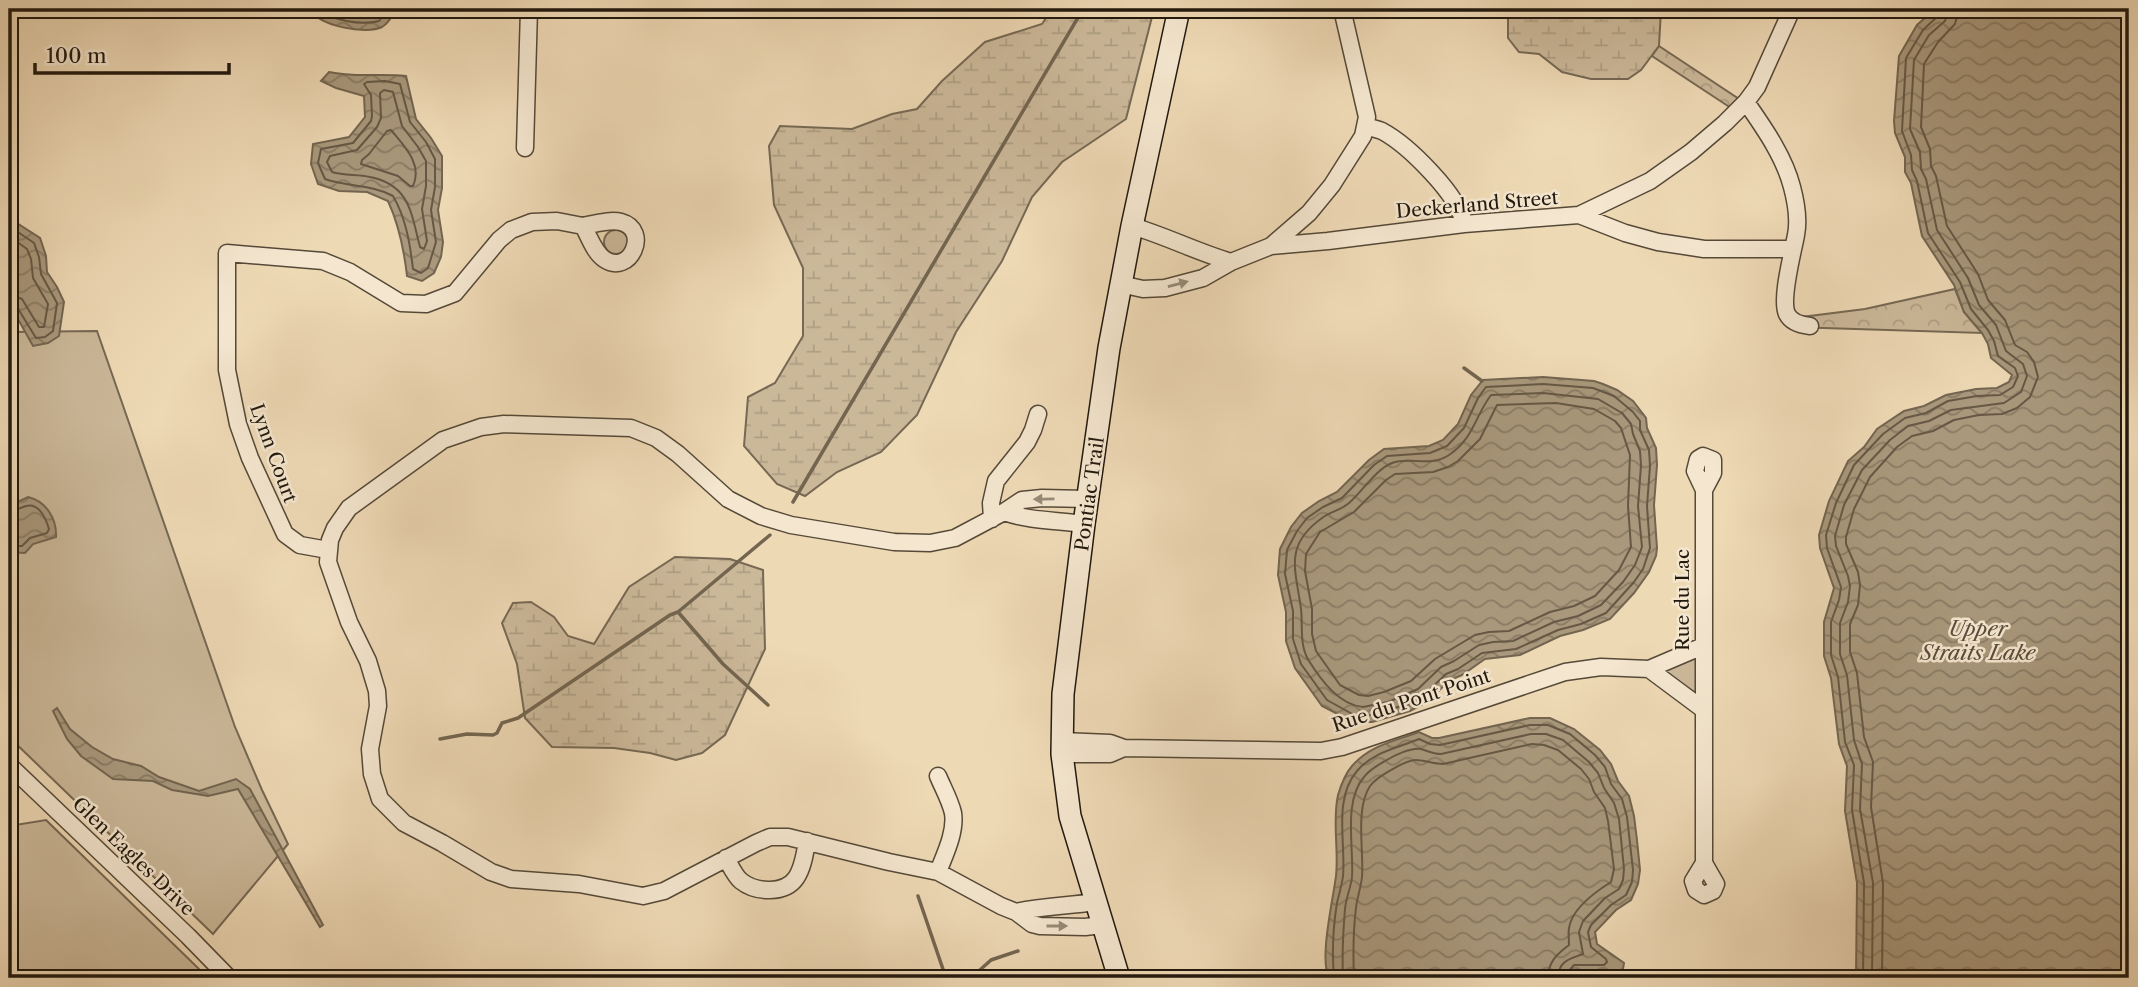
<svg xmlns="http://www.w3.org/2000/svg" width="2138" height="987" font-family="'Libre Caslon Text',serif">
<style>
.grass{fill:#cbb899;stroke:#766854;stroke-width:2}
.wetland{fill:url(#wetland-marsh);stroke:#766854;stroke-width:2}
.park{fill:url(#park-crowns);stroke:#766854;stroke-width:2}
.water{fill:url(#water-waves);stroke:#736550;stroke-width:2}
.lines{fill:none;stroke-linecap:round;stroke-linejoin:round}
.shore{stroke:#665845;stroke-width:2}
.stream{stroke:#736550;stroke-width:3.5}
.street-casing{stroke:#554938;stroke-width:19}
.secondary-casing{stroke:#22190e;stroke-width:24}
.street{stroke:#f4e6cf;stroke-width:16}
.secondary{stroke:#f4e6cf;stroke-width:21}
.oneway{fill:#968a78}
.labels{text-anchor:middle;stroke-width:5;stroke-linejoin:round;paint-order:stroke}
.street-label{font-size:19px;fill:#22190e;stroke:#f4e6cf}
.water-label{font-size:21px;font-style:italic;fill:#584c3a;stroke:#f4e6cf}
</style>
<defs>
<pattern id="wetland-marsh" width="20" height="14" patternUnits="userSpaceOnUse" patternTransform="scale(1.75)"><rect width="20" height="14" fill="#cbb899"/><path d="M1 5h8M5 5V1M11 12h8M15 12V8" fill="none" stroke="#ae9e83"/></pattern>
<pattern id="park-crowns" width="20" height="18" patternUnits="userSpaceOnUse" patternTransform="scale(1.75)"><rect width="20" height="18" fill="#cbb899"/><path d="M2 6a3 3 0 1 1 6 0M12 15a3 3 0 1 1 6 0" fill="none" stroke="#ae9e83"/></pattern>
<pattern id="water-waves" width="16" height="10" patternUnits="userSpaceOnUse" patternTransform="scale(1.75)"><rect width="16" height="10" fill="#a9987c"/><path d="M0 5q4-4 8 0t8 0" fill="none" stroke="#897b64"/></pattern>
</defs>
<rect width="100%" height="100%" fill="#eed9b5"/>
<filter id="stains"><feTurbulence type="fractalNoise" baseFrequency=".00286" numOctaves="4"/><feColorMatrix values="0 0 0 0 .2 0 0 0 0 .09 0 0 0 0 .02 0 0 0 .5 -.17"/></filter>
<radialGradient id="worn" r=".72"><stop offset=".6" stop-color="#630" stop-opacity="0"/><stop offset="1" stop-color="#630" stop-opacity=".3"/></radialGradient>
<path class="grass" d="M604 242a12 12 0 1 1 24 0a12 12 0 1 1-24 0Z
M 97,331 L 235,727 L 262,790 L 288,844 L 213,934 L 9,737 L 9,332 Z
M 1692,657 L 1697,660 L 1696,691 L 1694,692 L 1664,671 Z
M 46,820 L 199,969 L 190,978 L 9,978 L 9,826 Z"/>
<path class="wetland" d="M 1052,9 L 1154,9 L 1126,119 L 1062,162 L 1032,197 L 1002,261 L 956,332 L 917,415 L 881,452 L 837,472 L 805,496 L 777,484 L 744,446 L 748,397 L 775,383 L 803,336 L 803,268 L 774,205 L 769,146 L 780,126 L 852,129 L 892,114 L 917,109 L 942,81 L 985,42 L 1042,24 Z
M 1508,9 L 1661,9 L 1659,46 L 1641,70 L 1628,79 L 1591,79 L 1562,72 L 1539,54 L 1519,52 L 1508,38 Z
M 675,557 L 730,559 L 763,570 L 765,649 L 725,735 L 702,753 L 676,760 L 650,753 L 614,748 L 552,747 L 525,718 L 517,664 L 502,623 L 513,603 L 531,602 L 554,617 L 568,636 L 594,644 L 629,587 Z"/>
<path class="park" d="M 1659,46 L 1739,99 L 1731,108 L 1652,56 Z
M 1955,289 L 1964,312 L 1982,333 L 1792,327 L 1794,318 L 1865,309 Z"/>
<path class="water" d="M 310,9 L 396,9 C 393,15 389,23 382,27 C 367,35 317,26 310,9 Z
M 1935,9 L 2129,9 L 2129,978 L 1856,978 L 1857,883 L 1845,811 L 1847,766 L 1839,744 L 1831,678 L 1824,656 L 1824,622 L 1834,588 L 1820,548 L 1819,535 L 1829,501 L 1848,461 L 1864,447 L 1877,429 L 1904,411 L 1924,406 L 1946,395 L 1976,389 L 1997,388 L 2009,382 L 2012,375 L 1991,358 L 1988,344 L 1982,333 L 1964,312 L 1954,285 L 1922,236 L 1911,183 L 1905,172 L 1905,157 L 1895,133 L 1894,121 L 1899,56 L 1917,25 Z
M 329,72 C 355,78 380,73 406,76 L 416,119 L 431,138 L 442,156 L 442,188 L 438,210 L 443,242 L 441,257 L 434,273 L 422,281 L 407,276 C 404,249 399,225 388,201 L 367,192 L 339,191 L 318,184 L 311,164 L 313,144 L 349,137 L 365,117 L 364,96 L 336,88 L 321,81 Z
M 9,218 L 40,238 L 46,256 L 47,272 L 57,287 L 64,302 L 59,336 L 48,343 L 33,346 L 9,303 Z
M 1543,377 L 1594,381 L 1603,384 L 1617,390 L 1633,401 L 1646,418 L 1647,428 L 1656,448 L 1657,465 L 1654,505 L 1657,548 L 1656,556 L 1649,572 L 1634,593 L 1610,619 L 1583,630 L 1560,636 L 1520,655 L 1485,659 L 1462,675 L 1450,680 L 1427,702 L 1410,711 L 1372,722 L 1353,722 L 1322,706 L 1295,668 L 1286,641 L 1286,612 L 1278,575 L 1280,549 L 1291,527 L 1302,513 L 1319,501 L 1337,492 L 1369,460 L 1384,449 L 1429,446 L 1443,440 L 1458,424 L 1471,395 L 1483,380 Z
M 28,497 C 46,501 57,519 56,537 L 33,544 L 25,553 L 9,552 L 9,508 L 13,504 Z
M 57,708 L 70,729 L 92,747 L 113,759 L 141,766 L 159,777 L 199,791 L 236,779 L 250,789 L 323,925 L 320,927 L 238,789 L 208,796 L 172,790 L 153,781 L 113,779 L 81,756 L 67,739 L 53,711 Z
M 1530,718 L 1550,718 L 1574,729 L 1600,750 L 1611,764 L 1618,781 L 1629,796 L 1634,816 L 1637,840 L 1640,870 L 1638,884 L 1631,900 L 1616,910 L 1595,932 L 1597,944 L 1624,963 L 1623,969 L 1616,972 L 1577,971 L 1572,978 L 1329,978 C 1319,959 1333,900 1336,876 C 1339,850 1332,822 1338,795 C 1341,785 1345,774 1352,766 C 1370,745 1395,741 1419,732 L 1432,738 L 1439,738 Z"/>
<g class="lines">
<path class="shore" d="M 317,9 C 332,20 360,26 379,21 L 388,9
M 385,81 L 400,84 L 410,122 L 426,142 L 435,159 L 435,187 L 431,210 L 436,242 L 428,268 L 421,273 L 413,269 C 410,244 406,218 393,196 C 371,184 348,187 325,179 L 318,163 L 321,149 L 353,143 L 371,121 L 372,116 L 371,95 L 364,84 L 367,82 Z
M 384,90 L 393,92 L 402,126 L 418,147 L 426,161 L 426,186 L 422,209 L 427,241 L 424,249 L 420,247 C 411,213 410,185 370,177 C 357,174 345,176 332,172 L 327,162 L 330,156 L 357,150 L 377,127 L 381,118 L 380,93 Z
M 391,130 C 404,146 423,164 413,186 L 410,186 L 398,176 L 361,164 L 362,160 L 369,154 L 387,131 Z
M 9,226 L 34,243 L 39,257 L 41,274 L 57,303 L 53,331 L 45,337 L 36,338 L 17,307 L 9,303
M 9,236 L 27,249 L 31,259 L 33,278 L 48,304 L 44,327 L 39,327 L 22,299 L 9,294
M 1543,384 L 1593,388 L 1614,396 L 1633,412 L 1640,421 L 1640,430 L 1649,450 L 1650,466 L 1647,506 L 1650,548 L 1643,569 L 1634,582 L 1606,613 L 1581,624 L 1558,630 L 1516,649 L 1482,653 L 1458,669 L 1446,674 L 1423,696 L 1408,704 L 1371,715 L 1354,715 L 1327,700 L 1301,664 L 1293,639 L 1293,611 L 1285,574 L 1287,550 L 1297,531 L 1307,518 L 1323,507 L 1342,498 L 1374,465 L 1387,456 L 1430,453 L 1447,446 L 1464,428 L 1478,398 L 1486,387 Z
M 1543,393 L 1598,399 L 1622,413 L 1631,424 L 1633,434 L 1640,451 L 1641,465 L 1638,506 L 1642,547 L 1635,565 L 1623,582 L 1601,605 L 1578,616 L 1554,622 L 1513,641 L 1493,642 L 1479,645 L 1454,661 L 1441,667 L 1418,689 L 1388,702 L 1363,707 C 1339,705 1321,680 1309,661 C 1299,645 1303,626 1301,609 C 1296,570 1283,546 1322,518 C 1330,512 1341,510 1349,503 C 1363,491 1375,470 1392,463 C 1411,456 1430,468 1449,455 C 1474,438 1475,416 1491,395 Z
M 1556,403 L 1594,409 L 1615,421 L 1621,428 L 1630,455 L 1628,506 L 1631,547 L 1619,570 L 1595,596 L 1574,606 L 1550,612 L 1509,631 L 1489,632 L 1475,635 L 1435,659 L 1411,681 L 1384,692 L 1368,696 L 1359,695 L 1340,685 L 1316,651 L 1312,634 L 1312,609 L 1305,571 L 1306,554 L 1320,532 L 1354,512 L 1386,480 L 1395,474 L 1433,472 L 1448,467 L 1458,461 L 1480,439 L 1497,405 Z
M 9,512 C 15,511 19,508 26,506 C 39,502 46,519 49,529 L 47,533 L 30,538 L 22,546 L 9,546
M 1334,978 C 1332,954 1333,927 1337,903 C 1339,894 1342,885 1343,876 C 1346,843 1333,799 1357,771 C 1373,752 1397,748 1419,739 L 1430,744 L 1440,745 L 1530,725 L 1548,725 L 1570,734 L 1595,755 L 1605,767 L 1611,784 L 1622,799 L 1627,817 L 1633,870 L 1632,882 L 1626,895 L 1611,905 L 1591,925 L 1588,932 L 1591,947 L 1606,959 L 1607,962 L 1604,965 L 1574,965 L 1568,972 L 1567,978
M 1343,978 C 1342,955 1343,932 1345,909 C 1346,898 1351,887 1352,877 C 1354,848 1343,801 1364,777 C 1369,770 1378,765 1385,761 C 1393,756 1411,747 1421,749 C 1428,751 1433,754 1441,754 L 1531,734 L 1546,734 L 1563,740 L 1589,762 L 1598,773 L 1604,788 L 1614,803 L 1619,819 L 1624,869 L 1623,880 L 1619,889 L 1605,898 L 1583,921 L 1579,932 L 1583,954 C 1570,959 1559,960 1558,978
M 1354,978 C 1353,955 1353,932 1356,908 C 1357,898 1361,887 1362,877 C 1364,850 1355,809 1370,786 C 1375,779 1384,774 1391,770 C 1398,766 1408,760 1416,760 C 1424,760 1433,764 1443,764 L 1532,744 L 1544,745 L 1558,750 L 1581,769 L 1589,779 L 1594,792 L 1605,808 L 1608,821 L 1614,869 L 1611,882 C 1595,892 1572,908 1569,928 C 1568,934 1569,940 1569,945 C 1557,954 1548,962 1548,978
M 1863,978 L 1864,883 L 1852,810 L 1854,765 L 1845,742 L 1838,677 L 1831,655 L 1831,622 L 1839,600 L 1841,587 L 1827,548 L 1826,535 L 1836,503 L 1854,465 L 1883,434 L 1905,418 L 1926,413 L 1948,401 L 1977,396 L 2000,395 L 2013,387 L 2018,376 L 2015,368 L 1998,356 L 1994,341 L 1988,330 L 1971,309 L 1960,282 L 1928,233 L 1917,181 L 1912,170 L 1911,155 L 1902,131 L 1906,58 L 1923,30 L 1938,16 L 1939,9
M 1872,978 L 1873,883 L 1860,809 L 1862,764 L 1854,740 L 1847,675 L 1840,654 L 1840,623 L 1848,602 L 1850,586 L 1848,576 L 1836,546 L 1835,536 L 1844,505 L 1862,470 L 1890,440 L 1908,426 L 1929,421 L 1951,410 L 2004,403 L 2021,392 L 2027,376 L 2023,364 L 2006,351 L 1996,325 L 1979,305 L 1968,278 L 1937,230 L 1926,179 L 1921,169 L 1920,152 L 1910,129 L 1914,60 L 1929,35 L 1945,21 L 1948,9
M 1882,978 L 1883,883 L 1871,807 L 1873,762 L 1864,737 L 1857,673 L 1850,652 L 1850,624 L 1858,605 L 1860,585 L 1858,572 L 1846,544 L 1846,537 L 1854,509 L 1870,477 L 1897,447 L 1912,436 L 1933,431 L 1954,420 L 1979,415 L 2002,414 L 2017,408 L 2030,397 L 2038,377 L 2034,362 L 2027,352 L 2015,345 L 2005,320 L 1988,300 L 1978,274 L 1947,226 L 1936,176 L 1931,166 L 1930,149 L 1921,127 L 1924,64 L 1938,42 L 1955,24 L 1959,9"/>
<path class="stream" d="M 1464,368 L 1482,381
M 793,502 L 1083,9
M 678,612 L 723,664 L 768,705
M 440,739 L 467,734 L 493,735 L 497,733 L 502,723 L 518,718 L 670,615 L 678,612 L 770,535
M 918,896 L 946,978
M 339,974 L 343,978
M 971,978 L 991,960 L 1018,951"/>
<defs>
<path id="street" d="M 1746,102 C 1764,128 1784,156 1792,187 C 1796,202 1799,220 1796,235 C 1793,252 1780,299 1787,314 C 1791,322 1801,325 1810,326
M 1366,126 C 1371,128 1377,129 1382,131 C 1408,145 1459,195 1464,224
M 525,148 L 529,9
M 1579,215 L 1650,181 L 1691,152 L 1725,123 L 1746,102 L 1757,87 L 1792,9
M 1132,226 C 1166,236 1197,252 1231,262
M 1271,246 L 1309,213 L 1332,185 L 1363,136 L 1367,117 L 1342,9
M 1120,284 L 1143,289 L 1165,288 L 1203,278 L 1231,262 L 1271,246 L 1328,241 L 1464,224 L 1579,215 L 1625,233 L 1658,242 L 1704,249 L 1792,249
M 1704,490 L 1713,473 L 1713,460 L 1703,456 L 1698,459 L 1695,471 L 1704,490 L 1704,863 L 1693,881 L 1696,890 L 1704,895 L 1713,891 L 1716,884 L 1704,863
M 1087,499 L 1042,498 L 1022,500 L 1004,512 L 955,538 L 930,543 L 894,542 L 791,525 L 761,516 L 728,499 L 678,454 L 656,438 L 631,428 L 504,424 L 481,427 L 443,440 L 349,508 L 335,528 L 330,540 L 328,562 L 349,622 L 368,661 L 377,691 L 378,706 L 370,749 L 372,774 L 380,799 L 404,823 L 442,843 L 491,872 L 511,879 L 579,884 L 643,896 L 664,891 L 756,843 L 770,837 L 788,837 L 889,862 L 938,872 L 1001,906 L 1016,912 L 1032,924 L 1040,926 L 1085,927 L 1102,925
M 1004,512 C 1030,521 1056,520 1084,524
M 992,519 L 991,503 L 996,481 L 1027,442 L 1033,430 L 1038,414
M 328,550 L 300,545 L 285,534 L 250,458 L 238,424 L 227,370 L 227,253 L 323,261 L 350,272 L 401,303 L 426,304 L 455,293 L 499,240 L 511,230 L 532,222 L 557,221 L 583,226 C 589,236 594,252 604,259 C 630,277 651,230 621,222 C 610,219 595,224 583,226
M 1649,669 L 1704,710
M 1062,741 L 1110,743 L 1124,748 L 1110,754 L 1062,754
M 1124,748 L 1321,751 L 1342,747 L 1565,672 L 1601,667 L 1649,669 L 1703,646
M 9,765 L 188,936 L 229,978
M 938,776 C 943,788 950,800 953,813 C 956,832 945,854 938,872
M 726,858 C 730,865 735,876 741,881 C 756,893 785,894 796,878 C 803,868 805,853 807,841
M 1016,912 C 1042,906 1068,906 1095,902"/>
<path id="secondary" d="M 1119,978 L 1070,816 L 1062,754 L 1063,694 L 1084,524 L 1109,348 L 1132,226 L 1179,9"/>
</defs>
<use href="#street" class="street-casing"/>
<use href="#secondary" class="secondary-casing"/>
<use href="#street" class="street"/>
<use href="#secondary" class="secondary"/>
</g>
<defs><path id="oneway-solid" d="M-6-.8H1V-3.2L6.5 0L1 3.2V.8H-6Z" transform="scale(1.75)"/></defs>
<g class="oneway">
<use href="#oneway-solid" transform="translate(1178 284) rotate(-15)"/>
<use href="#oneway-solid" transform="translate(1044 499) rotate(179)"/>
<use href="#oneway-solid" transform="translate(1057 926)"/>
</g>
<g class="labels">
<g class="street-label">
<text transform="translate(1477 204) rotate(-5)" y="7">Deckerland Street</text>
<text transform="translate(274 453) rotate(70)" y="7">Lynn Court</text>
<text transform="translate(1089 494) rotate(-82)" y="7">Pontiac Trail</text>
<text transform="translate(1682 600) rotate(-90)" y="7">Rue du Lac</text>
<text transform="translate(1411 700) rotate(-18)" y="7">Rue du Pont Point</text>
<text transform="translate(134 856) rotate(44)" y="7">Glen Eagles Drive</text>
</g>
<g class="water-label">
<text x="1978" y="636">Upper<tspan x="1978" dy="24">Straits Lake</tspan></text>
</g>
</g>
<rect width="2138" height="987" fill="none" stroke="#eed9b5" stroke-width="35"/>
<rect x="10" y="10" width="2117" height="966" fill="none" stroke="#22190e" stroke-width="3.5"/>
<rect x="18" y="18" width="2103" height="952" fill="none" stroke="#22190e" stroke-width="2"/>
<path d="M35 63v10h194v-10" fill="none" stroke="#22190e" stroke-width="3.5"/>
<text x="46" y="63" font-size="21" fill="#22190e" stroke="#f4e6cf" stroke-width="5" paint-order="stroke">100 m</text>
<rect width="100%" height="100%" filter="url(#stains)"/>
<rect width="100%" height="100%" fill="url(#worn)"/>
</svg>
